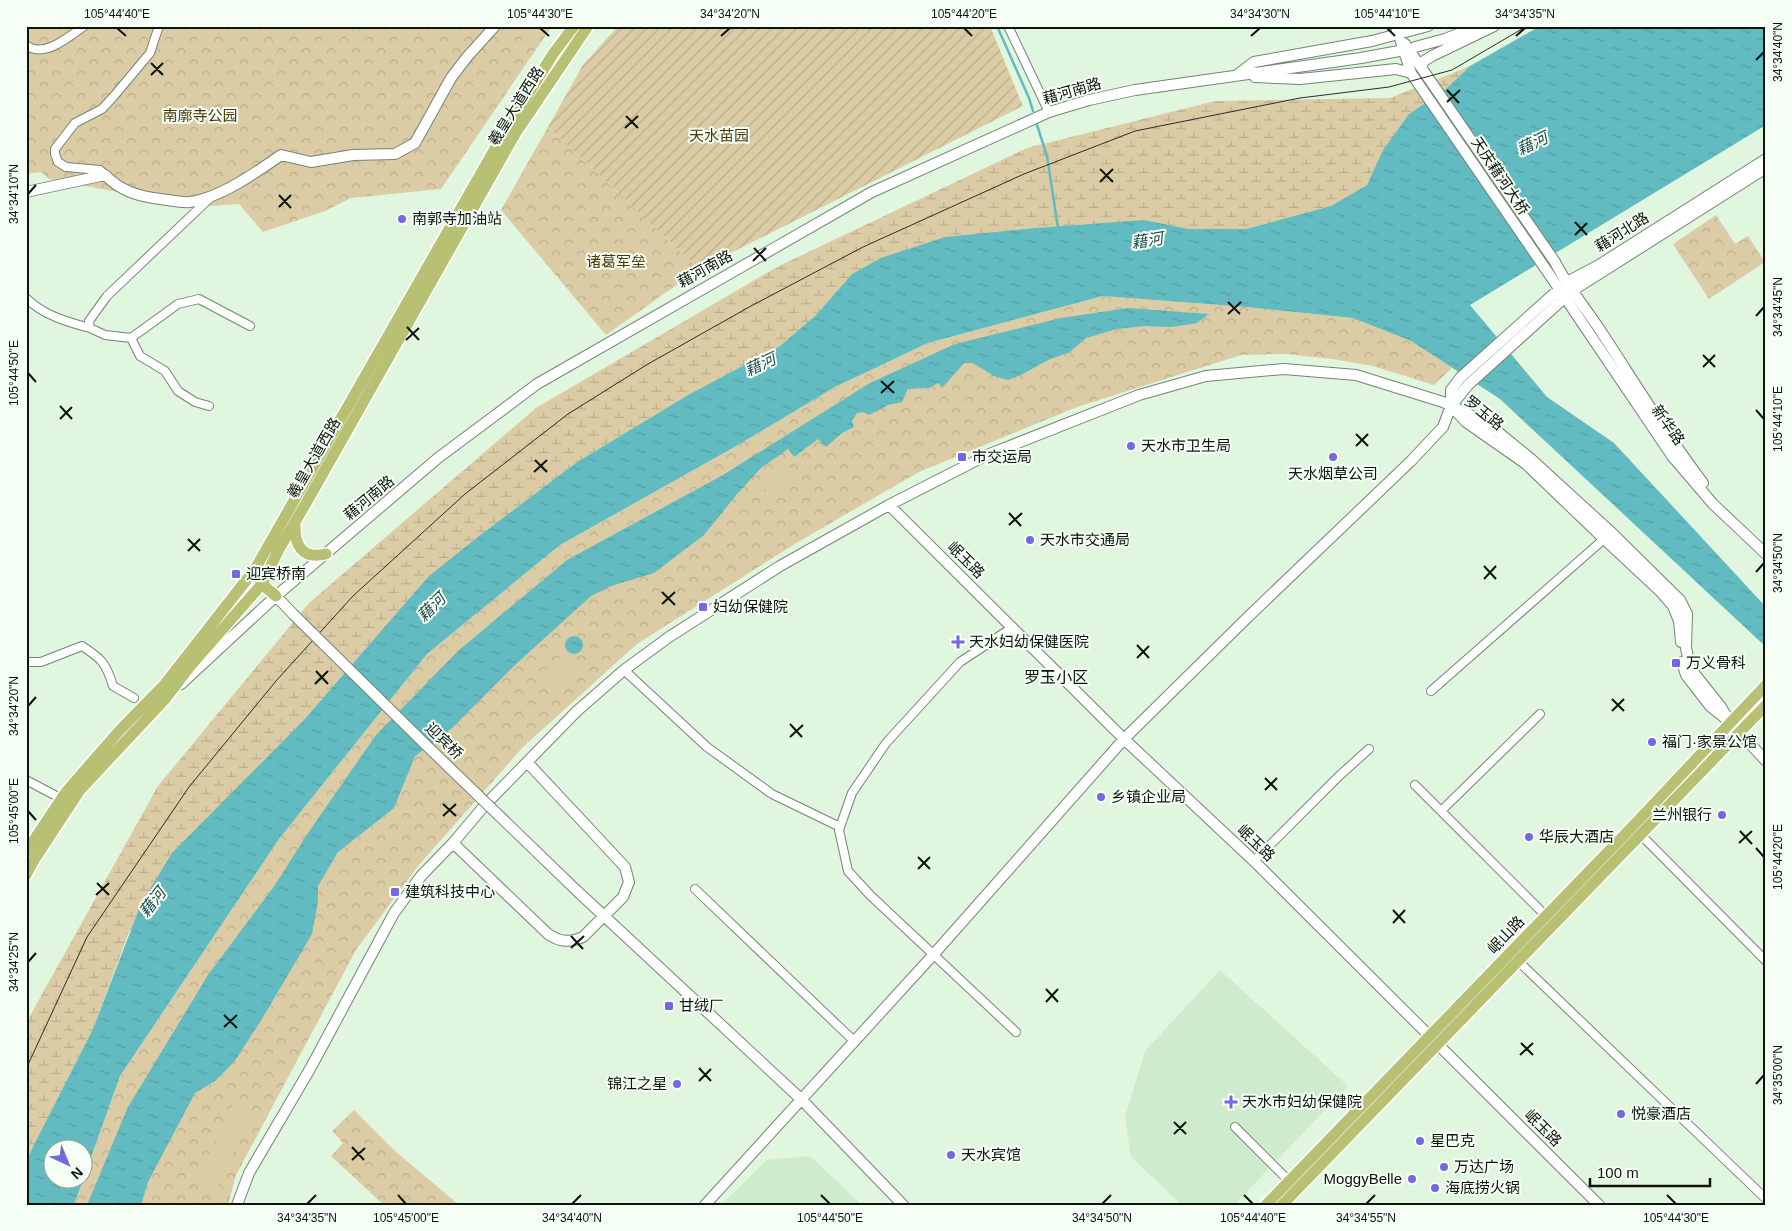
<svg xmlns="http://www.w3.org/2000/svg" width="1792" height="1231" font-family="Helvetica,'Noto Sans SC',sans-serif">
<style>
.built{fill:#cfebce}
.forest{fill:url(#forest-crowns)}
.wetland{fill:url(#wetland-marsh)}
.garden{fill:url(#garden-furrows)}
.pitch{fill:#dccca5}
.water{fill:url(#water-ripples);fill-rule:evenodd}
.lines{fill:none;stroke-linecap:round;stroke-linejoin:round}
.stream{stroke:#61bbc0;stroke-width:2.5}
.street-casing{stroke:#728672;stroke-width:10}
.secondary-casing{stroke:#728672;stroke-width:12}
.primary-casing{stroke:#fff;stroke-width:14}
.street{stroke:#fff;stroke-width:8}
.secondary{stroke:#fff;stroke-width:10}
.primary{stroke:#b8c173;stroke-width:11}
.tram{stroke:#263026;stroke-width:1}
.secondary-bridge-casing{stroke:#728672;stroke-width:12;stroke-linecap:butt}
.secondary-bridge{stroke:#fff;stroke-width:10}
.ticks{fill:none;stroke:#0c140c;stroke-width:2}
.poi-dot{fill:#7566e1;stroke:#f6fff6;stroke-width:2}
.labels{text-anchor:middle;stroke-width:4;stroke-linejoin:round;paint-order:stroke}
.street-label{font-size:15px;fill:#0c140c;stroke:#f6fff6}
.park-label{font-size:15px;fill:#4a3803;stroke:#f6fff6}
.poi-label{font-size:15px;fill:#0c140c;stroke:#f6fff6;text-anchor:start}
.water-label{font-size:16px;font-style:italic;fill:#234c4f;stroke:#f6fff6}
.neighbourhood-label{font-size:16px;fill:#0c140c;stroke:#f6fff6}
.neatline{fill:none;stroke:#0c140c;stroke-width:2}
.ticks-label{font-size:12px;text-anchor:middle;fill:#0c140c}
</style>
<defs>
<pattern id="forest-crowns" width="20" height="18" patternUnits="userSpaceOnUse" patternTransform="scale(1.25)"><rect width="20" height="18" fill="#dccca5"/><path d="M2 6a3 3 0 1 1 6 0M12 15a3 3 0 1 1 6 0" fill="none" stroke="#bcae8d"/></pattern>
<pattern id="wetland-marsh" width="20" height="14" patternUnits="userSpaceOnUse" patternTransform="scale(1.25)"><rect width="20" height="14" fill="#dccca5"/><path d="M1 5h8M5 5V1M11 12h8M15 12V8" fill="none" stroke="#bcae8d"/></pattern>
<pattern id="garden-furrows" width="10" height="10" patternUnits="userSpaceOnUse" patternTransform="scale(1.25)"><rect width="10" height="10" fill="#dccca5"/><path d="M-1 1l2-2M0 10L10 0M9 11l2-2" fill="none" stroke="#bcae8d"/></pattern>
<pattern id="water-ripples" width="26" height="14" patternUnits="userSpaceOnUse" patternTransform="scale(1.25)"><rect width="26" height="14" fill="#61bbc0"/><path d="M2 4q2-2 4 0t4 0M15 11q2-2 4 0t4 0" fill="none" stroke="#53a0a4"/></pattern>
</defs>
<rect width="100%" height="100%" fill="#e0f6df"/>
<path class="built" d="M 1220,970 L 1348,1086 L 1234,1205 L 1182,1205 L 1131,1157 L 1125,1117 L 1145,1051 Z
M 810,1156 L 862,1205 L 721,1205 L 767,1160 Z"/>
<path class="forest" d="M 26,26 L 552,26 L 441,189 L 351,198 L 325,211 L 263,232 L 239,204 L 196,207 L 49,179 L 41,172 L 26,174 Z
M 548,127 L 699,269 L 606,335 L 501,210 Z
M 1716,215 L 1735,244 L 1748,236 L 1765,262 L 1709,299 L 1673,244 Z
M 1103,296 L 1246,307 L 1353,318 L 1411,341 L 1452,368 L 1434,385 L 1373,366 L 1332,359 L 1286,354 L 1241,355 L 1077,407 L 919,472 L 798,542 L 637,644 L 523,747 L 418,866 L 356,950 L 236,1175 L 228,1205 L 74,1205 L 120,1076 L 279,839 L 427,654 L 560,545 L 738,445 L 835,387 L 928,343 Z
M 354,1110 L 395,1151 L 459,1205 L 384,1205 L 331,1156 L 343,1143 L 332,1131 Z"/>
<path class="wetland" d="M 1470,66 L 1447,88 L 1409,114 L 1383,150 L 1367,185 L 1331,206 L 1246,229 L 1189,229 L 1144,220 L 852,274 L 816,315 L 780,346 L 688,395 L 577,462 L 479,536 L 369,645 L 302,722 L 129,932 L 93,1029 L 26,1162 L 26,1023 L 158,786 L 309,603 L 536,408 L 777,267 L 1027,148 L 1215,101 L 1390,98 Z"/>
<path class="garden" d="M 618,26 L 990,26 L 1023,106 L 699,269 L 548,127 L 583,65 Z"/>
<path class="pitch" d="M 786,463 L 798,477 L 772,497 L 760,483 Z
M 564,654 L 576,668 L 553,690 L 540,676 Z
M 234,1104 L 253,1113 L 215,1192 L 196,1183 Z"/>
<path class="water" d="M 1540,26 L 1766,26 L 1766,125 L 1470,305 L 1547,397 L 1614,443 L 1766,607 L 1766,647 L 1500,399 L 1411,341 L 1353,318 L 1246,307 L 1103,296 L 928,343 L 835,387 L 738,445 L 560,545 L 427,654 L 279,839 L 120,1076 L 74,1205 L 26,1205 L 26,1162 L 32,1149 L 93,1029 L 141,904 L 172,853 L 302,722 L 429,576 L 479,536 L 577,462 L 688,395 L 780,346 L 816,315 L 852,274 L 881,258 L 945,237 L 1036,228 L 1144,220 L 1189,229 L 1246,229 L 1331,206 L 1367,185 L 1383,150 L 1409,114 L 1447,88 L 1470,66 ZM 52,1148 L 82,1148 L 82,1178 L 52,1178 Z
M 1128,308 L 1209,314 L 1197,323 L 1192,324 L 1171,327 L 1145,326 L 1117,329 L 1086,338 L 1070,352 L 1048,360 L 1023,374 L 1008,380 L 994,376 L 973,363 L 964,363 L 942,388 L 938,383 L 929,388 L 908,389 L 902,402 L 888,405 L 869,415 L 863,412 L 857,413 L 852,421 L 854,427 L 842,433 L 826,447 L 818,439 L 794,457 L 788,449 L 761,468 L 738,493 L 704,535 L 654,573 L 611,586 L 591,596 L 515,665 L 451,729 L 415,756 L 394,808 L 338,852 L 318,886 L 318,901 L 312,934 L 262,1019 L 234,1062 L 215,1081 L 195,1093 L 148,1182 L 141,1205 L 87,1205 L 128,1107 L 208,975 L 275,885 L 308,833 L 376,735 L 458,651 L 567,560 L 723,475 L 870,383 L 955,344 L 1061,318 Z
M565 645a9 9 0 1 1 18 0a9 9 0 1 1-18 0Z"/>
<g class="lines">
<path class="stream" d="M 997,26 L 1029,98 L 1033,111
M 1037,125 L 1047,156 L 1058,228"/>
<defs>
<path id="street" d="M 1008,26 L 1049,112
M 26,45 C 43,59 69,37 84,26
M 105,175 L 100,170 L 66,167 L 58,162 L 55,154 L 55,149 L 75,123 L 102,109 L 114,96 L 150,53 L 159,26
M 211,197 L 107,296 L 89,321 L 90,328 L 105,335 L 131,338 L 178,304 L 199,299 L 250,326
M 26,298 C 43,315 67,322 90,328
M 131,338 L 140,356 L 165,371 L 178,391 L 195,402 L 209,406
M 1013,627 L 960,662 L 886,743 L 852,793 L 839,830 L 848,871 L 870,895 L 1016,1032
M 26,662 L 41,662 L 82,646 C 102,659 106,663 113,686 L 134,698
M 624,670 L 707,747 L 772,794 L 840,827
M 1431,691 L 1604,539
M 26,780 L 62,799
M 1415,785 L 1546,916
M 1441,811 L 1540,714
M 1641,835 L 1766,961
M 1254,861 L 1339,776 L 1369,749
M 695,889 L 854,1041
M 1518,961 L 1766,1199
M 1235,1127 L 1289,1181"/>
<path id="secondary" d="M 1396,26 L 1411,73 L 1560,290 L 1672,456 L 1713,504 L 1766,554
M 1405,44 L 1555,262 C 1568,288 1588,311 1604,336 C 1636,385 1667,436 1703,483
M 1415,47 L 1445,39 L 1478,26
M 1421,67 L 1424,61 L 1432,56 L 1494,26
M 1237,75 L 1254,62 L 1372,41 L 1428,26
M 1255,77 L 1300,79 L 1396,69 L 1411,73
M 26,192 L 105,175 C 121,191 137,196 160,199 C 169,200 181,203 190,202 C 220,198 257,172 281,155 L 311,162 L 353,155 L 395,154 L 415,143 L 451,78 L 467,57 L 495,26
M 1451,406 L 1451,390 L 1460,378 L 1567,282 L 1599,265 L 1766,159
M 1454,409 L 1466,422 L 1526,464 L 1604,539 L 1660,591 L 1673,606 L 1679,621 L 1681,642
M 889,505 L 1124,739 L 1254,861 L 1599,1205
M 276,596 L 293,614
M 1682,662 L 1686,675 L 1710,706 L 1730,722 L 1766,761
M 181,684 L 276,596 L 438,458 L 537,384 L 872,192 L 1049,112 L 1089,100 L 1135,90 L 1361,58 L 1399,51
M 453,843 L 548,934 C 560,942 569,943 583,937 L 623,897 L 629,882 L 625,867 L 527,762
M 575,889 L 802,1100 L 903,1205
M 237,1205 L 249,1173 L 310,1069 L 394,913 L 421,876 L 453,843 L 485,805 L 577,711 L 624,670 L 669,637 L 780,566 L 889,505 L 987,455 L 1139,395 L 1206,376 L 1284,369 L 1356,375 L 1443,402 L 1469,414 L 1498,432 L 1531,459 L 1612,533 L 1680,600 L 1687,614 L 1686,648 L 1690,668 L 1721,707 L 1730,722
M 705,1205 L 934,954 L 1124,739 L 1249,616 L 1411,461 L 1443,427 L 1451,406 L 1468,385 L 1572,291 L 1766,168"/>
<path id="primary" d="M 295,522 C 294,544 301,560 326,554
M 259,577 L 262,584 L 276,596
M 26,852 L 66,792 L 120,730 L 165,684 L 255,569 L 504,133 L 553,54 L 574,26
M 26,875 L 34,860 L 80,790 L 166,698 L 191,665 L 262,584 L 279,549 L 305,505 L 515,134 L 588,26
M 1266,1205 L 1633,826 L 1766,685
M 1282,1205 L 1766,705"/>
</defs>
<use href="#street" class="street-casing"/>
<use href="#secondary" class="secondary-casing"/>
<use href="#primary" class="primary-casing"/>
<use href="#street" class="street"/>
<use href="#secondary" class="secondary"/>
<use href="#primary" class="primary"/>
<path class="tram" d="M 26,1069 L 87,937 L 189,787 L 276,681 L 353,596 L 465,494 L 568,414 L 648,364 L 751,306 L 863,247 L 1024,174 L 1135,131 L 1300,98 L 1389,87 L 1452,70 L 1527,26"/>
<defs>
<path id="secondary-bridge" d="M 293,614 L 427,746 L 575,889"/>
</defs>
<use href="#secondary-bridge" class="secondary-bridge-casing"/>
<use href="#secondary-bridge" class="secondary-bridge"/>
</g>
<path class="ticks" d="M 117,28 L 126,36M 540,28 L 549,36M 964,28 L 972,36M 1387,28 L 1395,36M 721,36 L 730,28M 1251,36 L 1260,28M 1516,36 L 1525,28M 1756,60 L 1764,52M 151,63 L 163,75M 151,75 L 163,63M 1447,90 L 1459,103M 1447,102 L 1460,90M 626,116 L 638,128M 625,128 L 638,116M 1100,169 L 1113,182M 1100,182 L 1113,169M 28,194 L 36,185M 279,195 L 291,208M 279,207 L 291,195M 1575,222 L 1587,235M 1575,235 L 1587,223M 754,248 L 766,261M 753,261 L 766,248M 1228,302 L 1240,314M 1228,314 L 1241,302M 1756,316 L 1764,307M 407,327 L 419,340M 406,340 L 419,328M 1703,355 L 1715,367M 1703,367 L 1715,355M 28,373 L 36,382M 881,381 L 894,393M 881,393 L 894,381M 60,406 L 72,419M 1756,410 L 1764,419M 60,419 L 72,407M 1356,434 L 1368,446M 1356,446 L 1368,434M 535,460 L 547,472M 534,472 L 547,460M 1009,513 L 1021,526M 1009,525 L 1022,513M 188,539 L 200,551M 188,551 L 200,539M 1484,566 L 1496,579M 1756,572 L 1764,563M 1484,579 L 1496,566M 662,592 L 675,605M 662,604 L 675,592M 1137,645 L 1149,658M 1137,658 L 1149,646M 316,671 L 328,684M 315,684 L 328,671M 1612,699 L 1624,711M 28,706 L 36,697M 1612,711 L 1624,699M 790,724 L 802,737M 790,737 L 803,725M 1265,778 L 1277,790M 1265,790 L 1277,778M 443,804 L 456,816M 28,811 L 36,820M 443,816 L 456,804M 1740,831 L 1752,844M 1739,843 L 1752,831M 1756,848 L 1764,857M 918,857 L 930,869M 918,869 L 930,857M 97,883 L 109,895M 96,895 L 109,883M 1393,910 L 1405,923M 1393,923 L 1405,910M 571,936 L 583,949M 571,948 L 584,936M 28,962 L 36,953M 1046,989 L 1058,1002M 1046,1002 L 1058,989M 224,1015 L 237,1028M 224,1027 L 237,1015M 1521,1043 L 1533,1055M 1520,1055 L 1533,1043M 699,1068 L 711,1081M 699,1081 L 711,1069M 1756,1084 L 1764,1075M 1174,1122 L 1186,1134M 1174,1134 L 1186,1122M 352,1147 L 364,1160M 352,1160 L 365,1148M 398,1195 L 406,1204M 821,1195 L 830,1204M 1244,1195 L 1253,1204M 1667,1195 L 1676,1204M 307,1204 L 316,1195M 572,1204 L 581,1195M 1102,1204 L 1111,1195M 1366,1204 L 1375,1195"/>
<g class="poi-dot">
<circle cx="402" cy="219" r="5"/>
<circle cx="1131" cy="446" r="5"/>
<rect x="957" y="452" width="10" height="10" rx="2.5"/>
<circle cx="1333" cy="457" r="5"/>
<circle cx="1030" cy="540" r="5"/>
<rect x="231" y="569" width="10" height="10" rx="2.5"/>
<rect x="698" y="602" width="10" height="10" rx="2.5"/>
<path d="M955.5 634.5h5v5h5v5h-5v5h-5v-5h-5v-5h5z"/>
<rect x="1671" y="658" width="10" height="10" rx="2.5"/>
<circle cx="1652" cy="742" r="5"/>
<circle cx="1101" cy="797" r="5"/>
<circle cx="1722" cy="815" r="5"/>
<circle cx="1529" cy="837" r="5"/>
<rect x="390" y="887" width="10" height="10" rx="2.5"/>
<rect x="664" y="1001" width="10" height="10" rx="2.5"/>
<circle cx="677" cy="1084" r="5"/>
<path d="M1228.5 1094.5h5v5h5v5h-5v5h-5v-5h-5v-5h5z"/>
<circle cx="1621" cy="1114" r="5"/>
<circle cx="1420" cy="1141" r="5"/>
<circle cx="951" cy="1155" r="5"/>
<circle cx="1444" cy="1167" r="5"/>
<circle cx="1412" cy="1179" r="5"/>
<circle cx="1435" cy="1188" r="5"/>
</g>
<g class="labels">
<g class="street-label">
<text transform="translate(1072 91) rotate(-16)" y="5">藉河南路</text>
<text transform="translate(516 106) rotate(-58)" y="5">羲皇大道西路</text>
<text transform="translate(1500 176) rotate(56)" y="5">天庆藉河大桥</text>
<text transform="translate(1622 232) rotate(-32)" y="5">藉河北路</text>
<text transform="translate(705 269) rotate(-29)" y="5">藉河南路</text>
<text transform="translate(1484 413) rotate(39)" y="5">罗玉路</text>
<text transform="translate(1668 425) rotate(55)" y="5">新华路</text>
<text transform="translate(314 458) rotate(-60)" y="5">羲皇大道西路</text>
<text transform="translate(369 498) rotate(-40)" y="5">藉河南路</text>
<text transform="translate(966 560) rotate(45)" y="5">岷玉路</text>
<text transform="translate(444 741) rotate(44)" y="5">迎宾桥</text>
<text transform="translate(1256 843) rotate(44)" y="5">岷玉路</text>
<text transform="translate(1506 935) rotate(-46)" y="5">岷山路</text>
<text transform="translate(1543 1128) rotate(45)" y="5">岷玉路</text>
</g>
<g class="park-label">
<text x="200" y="121">南廓寺公园</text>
<text x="719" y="141">天水苗园</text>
<text x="616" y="267">诸葛军垒</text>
</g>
<g class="poi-label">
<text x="412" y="224">南郭寺加油站</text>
<text x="1141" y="451">天水市卫生局</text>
<text x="972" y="462">市交运局</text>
<text x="1333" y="479" text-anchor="middle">天水烟草公司</text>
<text x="1040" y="545">天水市交通局</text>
<text x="246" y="579">迎宾桥南</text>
<text x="713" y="612">妇幼保健院</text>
<text x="969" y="647">天水妇幼保健医院</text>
<text x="1686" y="668">万义骨科</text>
<text x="1662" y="747">福门·家景公馆</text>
<text x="1111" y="802">乡镇企业局</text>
<text x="1712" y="820" text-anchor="end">兰州银行</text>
<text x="1539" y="842">华辰大酒店</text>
<text x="405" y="897">建筑科技中心</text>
<text x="679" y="1011">甘绒厂</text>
<text x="667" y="1089" text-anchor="end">锦江之星</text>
<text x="1242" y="1107">天水市妇幼保健院</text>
<text x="1631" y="1119">悦豪酒店</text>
<text x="1430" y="1146">星巴克</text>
<text x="961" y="1160">天水宾馆</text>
<text x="1454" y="1172">万达广场</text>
<text x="1402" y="1184" text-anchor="end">MoggyBelle</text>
<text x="1445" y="1193">海底捞火锅</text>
</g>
<g class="water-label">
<text transform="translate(1532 143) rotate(-26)" y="6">藉河</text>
<text transform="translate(1147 240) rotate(-9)" y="6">藉河</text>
<text transform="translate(760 364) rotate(-25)" y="6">藉河</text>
<text transform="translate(431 607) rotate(-45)" y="6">藉河</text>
<text transform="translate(152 902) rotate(-52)" y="6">藉河</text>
</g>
<g class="neighbourhood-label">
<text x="1056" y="683">罗玉小区</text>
</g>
</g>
<rect width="1792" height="1231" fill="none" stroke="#f6fff6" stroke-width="55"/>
<g transform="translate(68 1164) rotate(136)"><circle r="24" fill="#f6fff6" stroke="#98a198"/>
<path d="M0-4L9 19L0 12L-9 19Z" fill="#7566e1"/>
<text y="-8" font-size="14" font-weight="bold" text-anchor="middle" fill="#0c140c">N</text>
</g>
<path d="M1590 1178v8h120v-8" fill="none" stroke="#0c140c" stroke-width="2.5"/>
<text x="1597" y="1178" font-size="15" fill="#0c140c" stroke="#f6fff6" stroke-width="4" paint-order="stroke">100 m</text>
<rect x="28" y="28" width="1736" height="1176" class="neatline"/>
<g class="ticks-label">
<text x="117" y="18">105°44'40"E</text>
<text x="540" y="18">105°44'30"E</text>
<text x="730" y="18">34°34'20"N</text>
<text x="964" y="18">105°44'20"E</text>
<text x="1260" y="18">34°34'30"N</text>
<text x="1387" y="18">105°44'10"E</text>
<text x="1525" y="18">34°34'35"N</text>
<text transform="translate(1778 52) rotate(-90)" y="4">34°34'40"N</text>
<text transform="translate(14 194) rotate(-90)" y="4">34°34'10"N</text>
<text transform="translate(1778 307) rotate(-90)" y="4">34°34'45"N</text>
<text transform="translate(14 373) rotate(-90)" y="4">105°44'50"E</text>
<text transform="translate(1778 419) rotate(-90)" y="4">105°44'10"E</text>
<text transform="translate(1778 563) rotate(-90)" y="4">34°34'50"N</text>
<text transform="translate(14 706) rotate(-90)" y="4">34°34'20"N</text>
<text transform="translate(14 811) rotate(-90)" y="4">105°45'00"E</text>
<text transform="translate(1778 857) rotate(-90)" y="4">105°44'20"E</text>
<text transform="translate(14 962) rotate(-90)" y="4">34°34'25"N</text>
<text transform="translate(1778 1075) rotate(-90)" y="4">34°35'00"N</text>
<text x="307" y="1222">34°34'35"N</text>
<text x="406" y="1222">105°45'00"E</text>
<text x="572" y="1222">34°34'40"N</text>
<text x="830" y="1222">105°44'50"E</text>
<text x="1102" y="1222">34°34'50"N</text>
<text x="1253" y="1222">105°44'40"E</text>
<text x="1366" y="1222">34°34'55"N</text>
<text x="1676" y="1222">105°44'30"E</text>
</g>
</svg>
